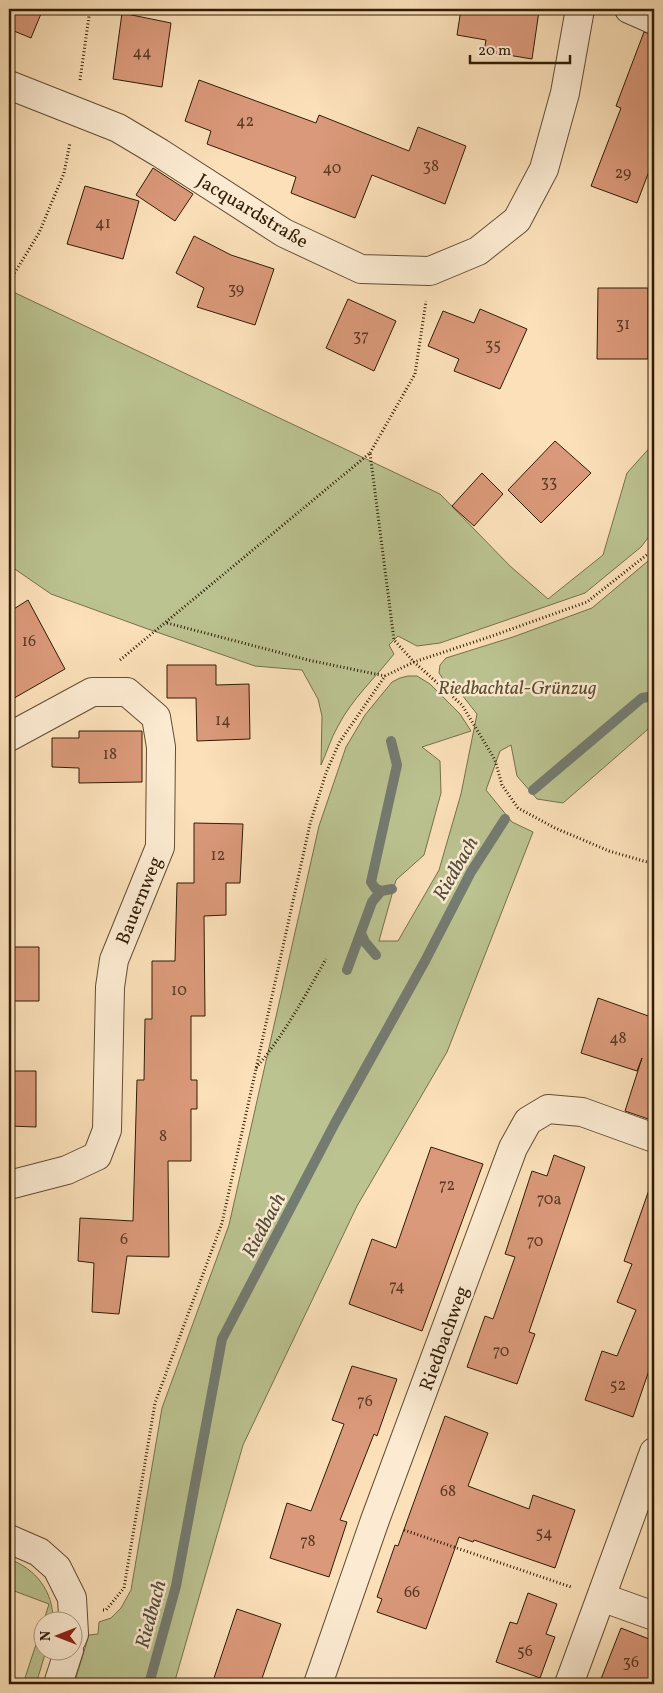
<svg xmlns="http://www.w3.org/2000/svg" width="663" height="1693" font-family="Vollkorn,serif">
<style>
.green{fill:#bbc391;stroke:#76704c}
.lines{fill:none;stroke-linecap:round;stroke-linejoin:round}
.stream{stroke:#747b71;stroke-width:10}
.building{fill:#da997a;stroke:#301c06}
.street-casing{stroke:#634d33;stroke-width:30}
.path{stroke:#301c06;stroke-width:3;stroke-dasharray:1 2.5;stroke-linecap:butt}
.street{stroke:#fcebd2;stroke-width:28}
.labels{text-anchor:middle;stroke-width:5;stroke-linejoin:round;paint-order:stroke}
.number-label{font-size:16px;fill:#5a3b23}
.street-label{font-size:19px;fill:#301c06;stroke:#fcebd2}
.park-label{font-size:19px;font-style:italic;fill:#5a4e30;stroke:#fcebd2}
.water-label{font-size:20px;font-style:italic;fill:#524c3b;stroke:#fcebd2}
</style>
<rect width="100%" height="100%" fill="#fbe0b9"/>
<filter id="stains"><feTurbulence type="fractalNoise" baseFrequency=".004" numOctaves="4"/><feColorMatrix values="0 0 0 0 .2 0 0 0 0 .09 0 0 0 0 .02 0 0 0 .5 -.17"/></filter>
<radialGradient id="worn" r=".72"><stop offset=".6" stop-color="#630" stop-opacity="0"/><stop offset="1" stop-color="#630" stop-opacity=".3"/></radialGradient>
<path class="green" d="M 9,290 L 440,494 L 510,566 L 548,599 L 603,555 L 627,473 L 654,443 L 654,530 L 641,547 L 585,593 L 440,643 L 417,646 L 398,636 L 389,645 L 394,654 C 375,678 352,699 338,726 C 331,738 327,752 321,765 L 322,716 L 318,699 L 302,670 L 255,666 L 145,628 L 51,594 L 9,565 Z
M 654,556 L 654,724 L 563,803 L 537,799 L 517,776 L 511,745 L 500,751 L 486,790 L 512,822 L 533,832 L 447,1052 L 357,1206 L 243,1445 L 174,1684 L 74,1684 L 89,1635 L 98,1634 L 99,1622 L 111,1618 L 121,1608 L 131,1590 L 162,1408 L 229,1225 L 319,826 L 346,747 L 365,715 L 392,682 L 400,678 L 408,676 L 417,676 L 430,684 L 460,714 L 471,731 L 422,747 L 440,761 L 441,793 L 424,855 L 396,880 L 379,941 L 398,941 L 439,870 L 461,794 L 477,714 L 462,695 L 445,682 L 439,673 L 440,665 L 446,658 L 513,637 L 592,608 Z
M 9,1559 C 36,1569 53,1591 53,1620 L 44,1620 L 49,1604 L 9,1589 Z
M 42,1626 L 42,1650 L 46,1651 L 36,1684 L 23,1684 Z"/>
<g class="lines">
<path class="stream" d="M 533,790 L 642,698 L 654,696
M 381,891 L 375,888 L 371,882 L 397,765 L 391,741
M 361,933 L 365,942 L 376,955
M 347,970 L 372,902 L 381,891 L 392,889
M 149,1684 L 176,1586 L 222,1339 L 335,1123 L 425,961 L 471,872 L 505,819"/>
</g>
<path class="building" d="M 9,9 L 43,9 L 31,38 L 9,29 Z
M 461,9 L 525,9 L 539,11 L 532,59 L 484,51 L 486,40 L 457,35 Z
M 122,13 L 171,23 L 162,87 L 113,79 Z
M 644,32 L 654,35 L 654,158 L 637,203 L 591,186 L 621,108 L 616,106 Z
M 199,80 L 316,123 L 319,115 L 409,151 L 418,127 L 466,146 L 445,204 L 372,175 L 355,218 L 291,193 L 296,177 L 207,144 L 211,131 L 185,121 Z
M 153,168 L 193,194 L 175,221 L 136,195 Z
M 85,186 L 139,201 L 123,259 L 67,244 Z
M 194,236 L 231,255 L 274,269 L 255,325 L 197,307 L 204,288 L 176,273 Z
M 598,288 L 648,288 L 648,359 L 597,359 Z
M 348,299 L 396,321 L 374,371 L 326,348 Z
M 480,309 L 527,329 L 500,389 L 454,371 L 459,359 L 428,346 L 443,311 L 474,323 Z
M 555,441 L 591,473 L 541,523 L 508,490 Z
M 482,473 L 503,494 L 474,526 L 452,506 Z
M 28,600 L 65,669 L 9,701 L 9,612 Z
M 167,665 L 216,665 L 216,685 L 249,684 L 250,739 L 197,741 L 196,698 L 167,698 Z
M 79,731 L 142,731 L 142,782 L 79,783 L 79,768 L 52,767 L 52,738 L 79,738 Z
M 194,823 L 243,824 L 240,883 L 226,883 L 226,915 L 204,916 L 205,1016 L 191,1016 L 191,1080 L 197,1080 L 197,1109 L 191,1109 L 191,1161 L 168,1161 L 169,1257 L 127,1256 L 119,1314 L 92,1312 L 94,1263 L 78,1261 L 80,1218 L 133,1221 L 137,1080 L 144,1080 L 145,1019 L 152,1019 L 152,961 L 175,961 L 177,883 L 194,883 Z
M 9,947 L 39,947 L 39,1001 L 9,1001 Z
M 598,998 L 654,1018 L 649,1037 L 654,1037 L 654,1121 L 625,1111 L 642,1058 L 637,1071 L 581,1053 Z
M 9,1071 L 36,1071 L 36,1127 L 9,1126 Z
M 431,1147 L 483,1164 L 422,1331 L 349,1304 L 372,1239 L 396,1248 Z
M 554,1155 L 585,1167 L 529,1332 L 535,1334 L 517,1384 L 467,1367 L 485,1316 L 493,1319 L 515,1257 L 505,1254 L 532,1171 L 547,1176 Z
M 650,1187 L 654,1187 L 654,1356 L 633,1417 L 585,1400 L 602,1351 L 617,1356 L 636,1310 L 617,1302 L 632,1264 L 624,1261 Z
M 352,1366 L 397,1379 L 377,1436 L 374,1434 L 340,1520 L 347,1522 L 329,1577 L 270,1558 L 287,1503 L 311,1511 L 344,1424 L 332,1420 Z
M 445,1416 L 488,1433 L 468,1486 L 529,1509 L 533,1495 L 575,1510 L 555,1568 L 474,1540 L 473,1542 L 459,1537 L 426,1629 L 377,1612 L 382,1599 L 377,1597 L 395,1545 L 398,1546 Z
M 528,1593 L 557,1604 L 546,1634 L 555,1637 L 540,1678 L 496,1662 L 510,1622 L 517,1624 Z
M 237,1609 L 281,1624 L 260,1684 L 212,1684 Z
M 621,1628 L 654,1641 L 654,1684 L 599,1684 Z"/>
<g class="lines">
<defs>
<path id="street" d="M 629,9 L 654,20
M 9,85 L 118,128 L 160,153 L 284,233 L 361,269 L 430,271 L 478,251 L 517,220 L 544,169 L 565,93 L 580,9
M 9,737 L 92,692 L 127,692 L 156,717 L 161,747 L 160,847 L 114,960 L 110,987 L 107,1130 L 97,1156 L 67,1170 L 9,1185
M 654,1452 L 601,1597 L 654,1616
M 9,1539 L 39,1552 L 57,1568 L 72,1598 L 74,1634 L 72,1639
M 58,1684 L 69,1650
M 318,1684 L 375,1520 L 513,1148 L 528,1121 L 548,1109 L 582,1112 L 654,1138
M 569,1684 L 601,1597"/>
</defs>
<use href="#street" class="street-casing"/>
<path class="path" d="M 80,80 L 90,9
M 9,282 L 39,233 L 64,173 L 70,143
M 370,453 L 415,374 L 426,301
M 167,623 L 308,660 L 385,676
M 120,660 L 370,453 L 394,640 L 414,662 L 462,705 L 495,760 L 502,785 L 518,808 L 555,828 L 609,851 L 654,864
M 256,1068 C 284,1035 305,996 326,959
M 404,1530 L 571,1587
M 103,1610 L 106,1610 L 124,1588 L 155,1403 L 222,1223 L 310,824 L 326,773 L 339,743 L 385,676 L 414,662 L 492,636 L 587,602 L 649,553 L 654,546"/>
<use href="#street" class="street"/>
</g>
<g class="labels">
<g class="number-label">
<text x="142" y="57">44</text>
<text x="245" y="126">42</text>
<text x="431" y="171">38</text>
<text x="332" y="173">40</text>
<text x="623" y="178">29</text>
<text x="103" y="228">41</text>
<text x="236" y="294">39</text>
<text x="623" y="329">31</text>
<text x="361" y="341">37</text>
<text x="493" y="350">35</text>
<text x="549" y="487">33</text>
<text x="29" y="646">16</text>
<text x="223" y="725">14</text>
<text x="110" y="759">18</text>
<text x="218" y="860">12</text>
<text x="179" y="995">10</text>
<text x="618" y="1043">48</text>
<text x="163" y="1141">8</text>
<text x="447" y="1190">72</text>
<text x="549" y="1204">70a</text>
<text x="124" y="1244">6</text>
<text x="535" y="1246">70</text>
<text x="397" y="1291">74</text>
<text x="501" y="1356">70</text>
<text x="618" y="1390">52</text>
<text x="365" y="1406">76</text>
<text x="448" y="1496">68</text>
<text x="544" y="1538">54</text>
<text x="308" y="1546">78</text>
<text x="412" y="1597">66</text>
<text x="525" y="1656">56</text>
<text x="631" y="1667">36</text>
</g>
<g class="street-label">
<text transform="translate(253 210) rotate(31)" y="7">Jacquardstraße</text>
<text transform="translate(138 900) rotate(-68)" y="7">Bauernweg</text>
<text transform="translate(443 1338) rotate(-70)" y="7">Riedbachweg</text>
</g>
<g class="park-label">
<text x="517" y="694">Riedbachtal-Grünzug</text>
</g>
<g class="water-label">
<text transform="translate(455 868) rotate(-60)" y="7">Riedbach</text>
<text transform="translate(263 1225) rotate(-62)" y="7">Riedbach</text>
<text transform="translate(150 1614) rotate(-75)" y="7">Riedbach</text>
</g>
</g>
<rect width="663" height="1693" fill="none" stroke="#fbe0b9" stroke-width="30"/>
<rect x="10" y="10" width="643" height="1673" fill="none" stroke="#301c06" stroke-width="2.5"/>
<rect x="15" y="15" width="633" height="1663" fill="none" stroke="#301c06"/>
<g transform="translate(58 1636) rotate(270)"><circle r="24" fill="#fcebd2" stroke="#aa9880"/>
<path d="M0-4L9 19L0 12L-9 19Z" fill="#8f2418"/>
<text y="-8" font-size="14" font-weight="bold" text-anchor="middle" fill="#301c06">N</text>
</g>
<path d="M470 55v8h100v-8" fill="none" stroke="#301c06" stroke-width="2.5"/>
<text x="478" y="55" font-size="15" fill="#301c06" stroke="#fcebd2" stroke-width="4" paint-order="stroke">20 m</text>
<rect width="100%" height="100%" filter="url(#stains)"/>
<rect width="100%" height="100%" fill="url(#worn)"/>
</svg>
